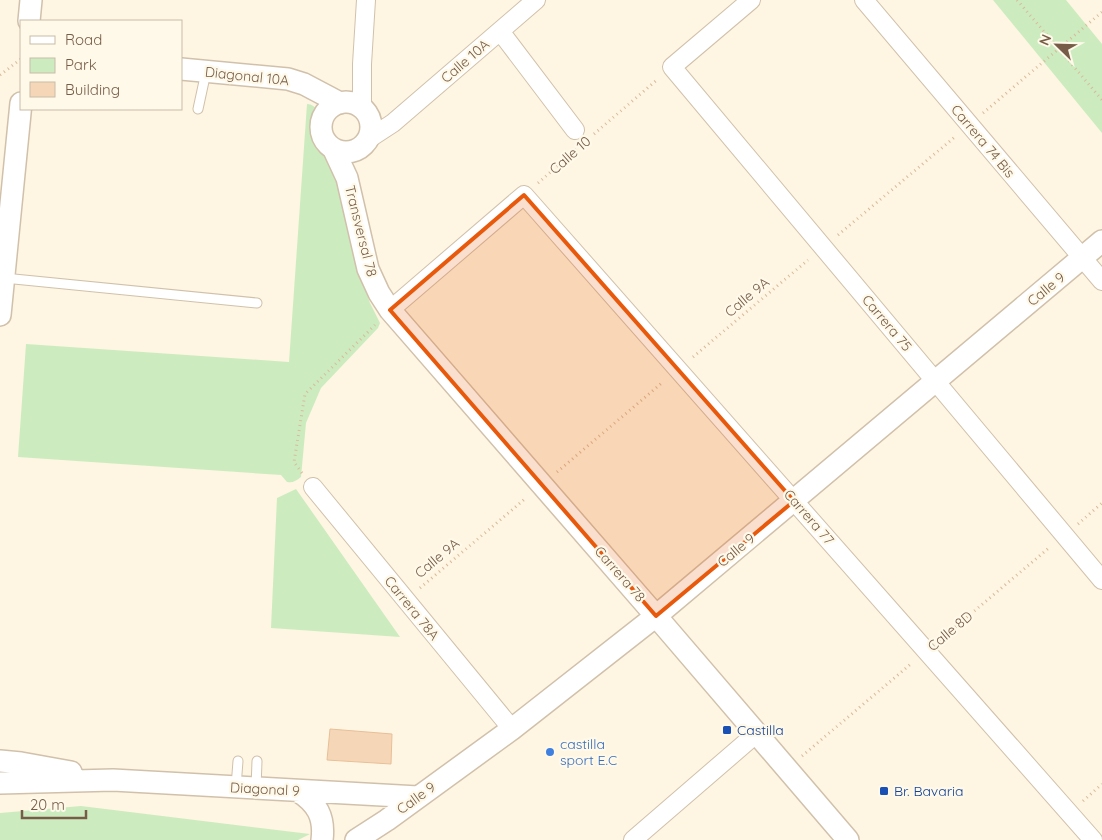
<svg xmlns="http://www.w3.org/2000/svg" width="1102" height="840" font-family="Quicksand,sans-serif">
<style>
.green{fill:#ccecc0}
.building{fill:#f5d7b8;stroke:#e8bf97}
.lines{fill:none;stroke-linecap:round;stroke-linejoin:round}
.service-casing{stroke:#d1c1ab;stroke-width:11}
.minor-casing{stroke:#d1c1ab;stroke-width:20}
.tertiary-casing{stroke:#d1c1ab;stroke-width:24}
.path{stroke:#d9ba9b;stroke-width:3;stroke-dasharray:1 4;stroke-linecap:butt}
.service{stroke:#fff;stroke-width:9}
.minor{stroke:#fff;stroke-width:18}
.tertiary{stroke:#fff;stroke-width:21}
.marked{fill:#e8590c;fill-opacity:0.2;stroke:#e8590c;stroke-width:4;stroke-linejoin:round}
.transit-dot{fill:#1a4fb4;stroke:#fff9e9;stroke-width:2}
.shop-dot{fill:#3f7fe0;stroke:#fff9e9;stroke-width:2}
.labels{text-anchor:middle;stroke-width:4.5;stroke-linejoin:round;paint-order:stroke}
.street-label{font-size:14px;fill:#775d47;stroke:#fff9e9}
.transit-label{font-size:14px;fill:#164399;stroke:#fff9e9;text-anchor:start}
.shop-label{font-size:14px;fill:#366cbe;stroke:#fff9e9;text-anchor:start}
</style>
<rect width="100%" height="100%" fill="#fef6e2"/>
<path class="green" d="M 993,0 L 1066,0 L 1102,44 L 1102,133 Z
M 307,104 C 312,104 315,107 318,111 L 360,275 L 370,303 L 380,323 L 378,328 L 321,388 L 306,423 L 301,477 C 296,481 293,483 287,482 L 281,475 L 18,457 L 26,344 L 289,362 Z
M 296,489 L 400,637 L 271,628 L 277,498 Z
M 81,806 L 310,834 L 298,840 L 0,840 L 0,813 Z"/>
<path class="building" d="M 330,729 L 392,734 L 391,764 L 327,760 Z"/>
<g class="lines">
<defs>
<path id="service" d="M 198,109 L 206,72
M 4,278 L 257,303
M 236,787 L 238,761
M 256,788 L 257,761"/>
<path id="minor" d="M 751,0 L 672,67 L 1102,580
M 864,0 L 1102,281
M 500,31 L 575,130
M 362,109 L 362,64 L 366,0
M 367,140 L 393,123 L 536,0
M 390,310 L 524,195 L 1093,840
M 313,487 L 512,729
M 633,840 L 757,733"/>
<path id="tertiary" d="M 29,21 L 31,0
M 181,69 L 288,79 L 304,84 L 340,103
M321 127a25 25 0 1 1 50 0a25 25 0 1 1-50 0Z
M 334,150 L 347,178 L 368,269 L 379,293 L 390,310 L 656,616 L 848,840
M 0,315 L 21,103
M 0,761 L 21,763 L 71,772
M 0,783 L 113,780 L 418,797
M 298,791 C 317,803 325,817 322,840
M 356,840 L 387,820 L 512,729 L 656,616 L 1102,241"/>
</defs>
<use href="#service" class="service-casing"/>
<use href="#minor" class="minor-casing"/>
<use href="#tertiary" class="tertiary-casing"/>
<path class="path" d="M 1017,0 L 1059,49 L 1102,100
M 0,75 L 21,59
M 983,113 L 1102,12
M 594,134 L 658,79
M 538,183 L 577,149
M 838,235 L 956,136
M 693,357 L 808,260
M 557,472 L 663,382
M 302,473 L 294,462 L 305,394 L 375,325
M 1078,524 L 1102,503
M 420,588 L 526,498
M 940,640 L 1050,547
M 802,756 L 912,663
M 1083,801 L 1102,784"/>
<use href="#service" class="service"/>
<use href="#minor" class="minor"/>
<use href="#tertiary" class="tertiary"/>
</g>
<path class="marked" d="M 524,195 L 794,501 L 656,616 L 390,310 Z"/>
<g class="transit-dot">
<rect x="722" y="725" width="10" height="10" rx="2.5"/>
<rect x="879" y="786" width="10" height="10" rx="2.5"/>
</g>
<circle class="shop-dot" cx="550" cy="752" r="5"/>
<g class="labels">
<g class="street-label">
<text transform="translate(465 61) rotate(-41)" y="5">Calle 10A</text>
<text transform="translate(247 76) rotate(6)" y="5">Diagonal 10A</text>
<text transform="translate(983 141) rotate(50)" y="5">Carrera 74 Bis</text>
<text transform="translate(570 155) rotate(-41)" y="5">Calle 10</text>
<text transform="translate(361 231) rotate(76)" y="5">Transversal 78</text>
<text transform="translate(1046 289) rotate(-40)" y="5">Calle 9</text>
<text transform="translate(747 297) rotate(-40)" y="5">Calle 9A</text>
<text transform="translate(887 323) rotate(50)" y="5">Carrera 75</text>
<text transform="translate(809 517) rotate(49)" y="5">Carrera 77</text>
<text transform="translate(736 550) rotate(-40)" y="5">Calle 9</text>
<text transform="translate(437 558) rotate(-40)" y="5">Calle 9A</text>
<text transform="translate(620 574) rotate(49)" y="5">Carrera 78</text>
<text transform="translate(412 608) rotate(51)" y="5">Carrera 78A</text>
<text transform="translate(950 631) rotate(-40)" y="5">Calle 8D</text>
<text transform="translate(265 789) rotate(3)" y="5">Diagonal 9</text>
<text transform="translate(416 798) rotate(-36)" y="5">Calle 9</text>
</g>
<g class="transit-label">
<text x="737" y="735">Castilla</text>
<text x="894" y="796">Br. Bavaria</text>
</g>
<g class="shop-label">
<text x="560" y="749">castilla<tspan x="560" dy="16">sport E.C</tspan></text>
</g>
</g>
<rect x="20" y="20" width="162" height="90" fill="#fff9e9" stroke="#c9bba8"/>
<rect x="30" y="36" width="25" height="8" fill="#ffffff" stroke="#c9bba8"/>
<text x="65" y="45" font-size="15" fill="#775d47">Road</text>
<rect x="30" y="58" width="25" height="15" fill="#ccecc0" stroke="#c9bba8"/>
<text x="65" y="70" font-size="15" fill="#775d47">Park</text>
<rect x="30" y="82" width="25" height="15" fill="#f5d7b8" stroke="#c9bba8"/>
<text x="65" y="95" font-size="15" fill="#775d47">Building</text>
<g transform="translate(1057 45) rotate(293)" stroke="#fff9e9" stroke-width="4" paint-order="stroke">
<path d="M0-4L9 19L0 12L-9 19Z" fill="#775d47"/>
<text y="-8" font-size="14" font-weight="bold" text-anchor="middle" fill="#775d47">N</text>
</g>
<path d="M22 810v8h64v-8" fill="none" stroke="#775d47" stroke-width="2.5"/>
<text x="30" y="810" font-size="15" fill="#775d47" stroke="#fff9e9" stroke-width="4" paint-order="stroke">20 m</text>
</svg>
